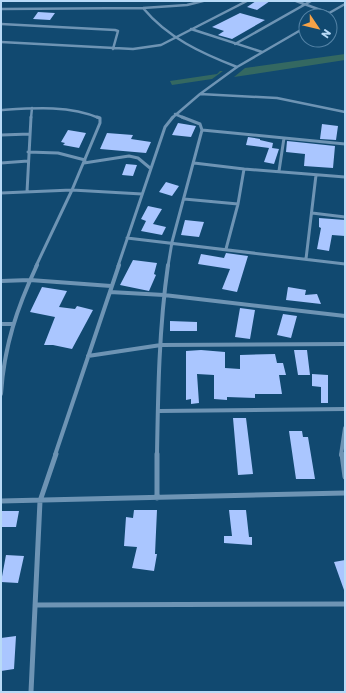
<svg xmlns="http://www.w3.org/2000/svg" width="346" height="693" font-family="Rubik,sans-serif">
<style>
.water{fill:#346861}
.building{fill:#aac6ff}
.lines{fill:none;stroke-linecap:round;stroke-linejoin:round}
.street-far3{stroke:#6e94b4;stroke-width:2.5}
.street-far2{stroke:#6e94b4;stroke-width:3}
.street-far1{stroke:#6e94b4;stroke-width:4}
.street{stroke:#6e94b4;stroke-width:5}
</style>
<rect width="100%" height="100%" fill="#114970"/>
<path class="water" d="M 345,54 L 345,60 L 234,77 L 245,68 Z
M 220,71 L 223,71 L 212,79 L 172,85 L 170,81 L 217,74 Z"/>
<path class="building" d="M 256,1 L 270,1 L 257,10 L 247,7 Z
M 38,12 L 55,13 L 50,20 L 33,19 Z
M 240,13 L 265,20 L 232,39 L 218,35 L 224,31 L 212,27 Z
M 178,123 L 196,126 L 191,137 L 172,135 Z
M 322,124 L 338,126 L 336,140 L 320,139 Z
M 68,130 L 86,133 L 79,148 L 63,145 L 65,143 L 61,142 Z
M 107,133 L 133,135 L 131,139 L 151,142 L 146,153 L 100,149 Z
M 248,137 L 260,139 L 260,140 L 273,143 L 272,148 L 279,149 L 274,164 L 264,162 L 269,148 L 246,145 Z
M 287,141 L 335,146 L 333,168 L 304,166 L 305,154 L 286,152 Z
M 126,164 L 137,165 L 133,176 L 122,175 Z
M 166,182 L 179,186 L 172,196 L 159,192 Z
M 148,206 L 162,209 L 153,224 L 166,227 L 162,235 L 141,231 L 146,221 L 141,219 Z
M 319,218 L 345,220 L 345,236 L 332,235 L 329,251 L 317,249 L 321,228 L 319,227 Z
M 185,220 L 204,222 L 199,237 L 181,235 Z
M 226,253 L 248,256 L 237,292 L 222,289 L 230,269 L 198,264 L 201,254 L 224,258 Z
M 133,260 L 157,263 L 154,274 L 156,275 L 149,291 L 120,285 Z
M 42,287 L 67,291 L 59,307 L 75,309 L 77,306 L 93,310 L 72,349 L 53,345 L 44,345 L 55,317 L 30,312 Z
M 288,287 L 306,290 L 305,295 L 317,294 L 321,304 L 286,300 Z
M 240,308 L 255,310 L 250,339 L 235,337 Z
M 283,314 L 297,316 L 291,338 L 277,335 Z
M 170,321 L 197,322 L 197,331 L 170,331 Z
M 201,350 L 225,352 L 225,368 L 240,369 L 240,355 L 275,354 L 277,363 L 283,363 L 286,375 L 279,375 L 282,394 L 255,394 L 255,398 L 227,397 L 227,400 L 214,399 L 214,375 L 197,374 L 199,403 L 191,404 L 191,399 L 186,400 L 186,351 Z
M 294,350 L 307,350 L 310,375 L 298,375 Z
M 312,374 L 328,375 L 328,403 L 321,403 L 321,387 L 312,386 Z
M 233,418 L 246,418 L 253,474 L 238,475 Z
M 289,431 L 302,431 L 303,437 L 308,437 L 315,479 L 296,479 Z
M 134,510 L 157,510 L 155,554 L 157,554 L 154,571 L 132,568 L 137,547 L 124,546 L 126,517 L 133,518 Z
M 229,510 L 246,510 L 249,537 L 252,537 L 252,545 L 224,543 L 224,536 L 232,536 Z
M 1,511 L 19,511 L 16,527 L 1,527 Z
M 6,555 L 24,556 L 18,583 L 1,582 Z
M 345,560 L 345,590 L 344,590 L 334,562 Z
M 16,636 L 14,669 L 1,671 L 1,638 Z"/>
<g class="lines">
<path class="street-far3" d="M 296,1 L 329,13
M 143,8 C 168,38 201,53 237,67
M 1,9 L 143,8 L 187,5 L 203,1
M 324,16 L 345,4
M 1,24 L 115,30 L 118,31 L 113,49
M 191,29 L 262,52
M 1,42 L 133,49 L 161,45 L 247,1
M 235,44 L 311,1
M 200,94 L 237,67 L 306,27
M 1,110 C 33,108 69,105 99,118
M 175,114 L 184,118
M 31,118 L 32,108
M 172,118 L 200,94 L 277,98 L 345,112"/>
<path class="street-far2" d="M 202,130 L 345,144
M 1,135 L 30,134
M 28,152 L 58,153 L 85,160
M 1,163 L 28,161
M 84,163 L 129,156 L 138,158 L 150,168
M 194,163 L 244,169 L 238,204 L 226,249
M 244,169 L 345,177
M 279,171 L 284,138
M 27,192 L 31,117
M 1,193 L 72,190 L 142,194
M 184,199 L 238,204
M 312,213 L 345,217
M 127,238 L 345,264
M 306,259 L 316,175
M 36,266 L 72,190 L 100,123 L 100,118 L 97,117
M 118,266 L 165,127 L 173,117
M 168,266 L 172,242 L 202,130 L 200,124 L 182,117"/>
<path class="street-far1" d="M 1,281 L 30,280 L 111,286
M 110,292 L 164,295 L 345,316
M 1,324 L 12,324
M 88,356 L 161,345 L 345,344
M 1,394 C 4,346 17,308 37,265
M 159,411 L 345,409
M 55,455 L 119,265
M 157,455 C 158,392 159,328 168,265
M 341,455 L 345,428"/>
<path class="street" d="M 342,454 L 345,477
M 157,498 L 157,454
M 1,501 L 345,493
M 35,605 L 345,604
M 31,692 L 40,501 L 56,454"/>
</g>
<rect width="346" height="693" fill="none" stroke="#b8daf7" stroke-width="4"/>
<g transform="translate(318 28) rotate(125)"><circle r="19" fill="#114970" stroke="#5483a6"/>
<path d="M0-3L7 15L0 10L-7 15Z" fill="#f6a247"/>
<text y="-6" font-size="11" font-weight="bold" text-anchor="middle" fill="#b8daf7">N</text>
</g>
</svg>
